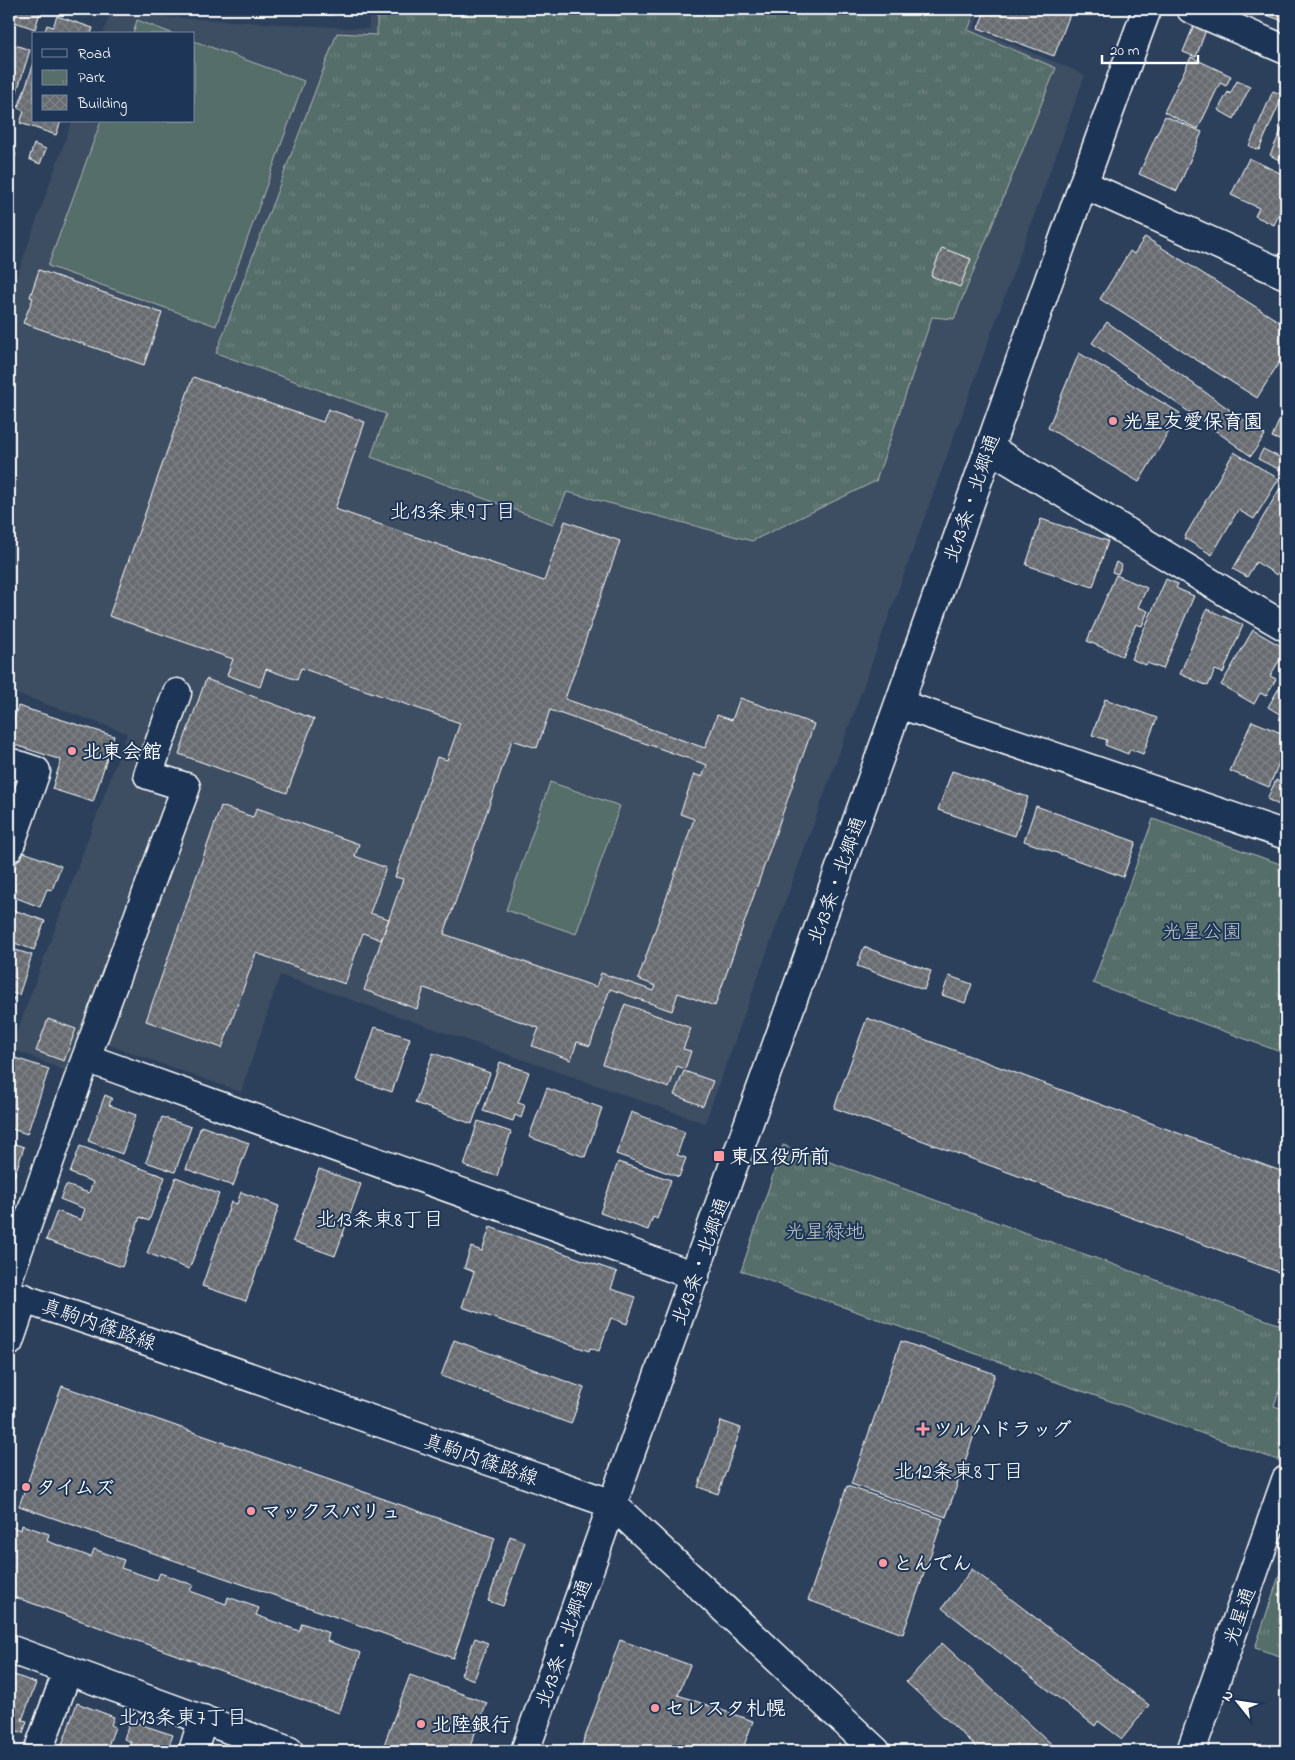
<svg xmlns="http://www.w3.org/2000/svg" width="1295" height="1760" font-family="'Indie Flower','Klee One',sans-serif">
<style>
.built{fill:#3e4d62}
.grass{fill:#576e6a;stroke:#abb6b4}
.park{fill:url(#park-tufts);stroke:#abb6b4}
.building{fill:url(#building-cross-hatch);stroke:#fff;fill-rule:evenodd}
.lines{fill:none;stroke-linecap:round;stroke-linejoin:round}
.minor-casing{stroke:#fff;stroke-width:31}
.major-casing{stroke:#fff;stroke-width:31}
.minor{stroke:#1d3557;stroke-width:28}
.major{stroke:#1d3557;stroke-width:28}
.poi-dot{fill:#ff9aa2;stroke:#1d3557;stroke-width:2}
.labels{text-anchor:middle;stroke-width:4;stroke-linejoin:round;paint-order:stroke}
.poi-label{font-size:20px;font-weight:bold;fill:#fff;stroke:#1d3557;text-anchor:start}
.street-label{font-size:20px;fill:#fff;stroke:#1d3557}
.park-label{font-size:20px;fill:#bcc5c3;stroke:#1d3557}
.neighbourhood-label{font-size:21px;fill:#fff;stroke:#1d3557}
</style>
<defs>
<pattern id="park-tufts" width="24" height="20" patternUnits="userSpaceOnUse" patternTransform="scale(1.25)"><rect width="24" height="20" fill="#576e6a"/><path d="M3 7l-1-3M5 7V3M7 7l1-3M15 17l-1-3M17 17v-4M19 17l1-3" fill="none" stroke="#708480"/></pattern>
<pattern id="building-cross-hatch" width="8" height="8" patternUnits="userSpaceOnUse" patternTransform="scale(1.25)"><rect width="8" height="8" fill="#676c71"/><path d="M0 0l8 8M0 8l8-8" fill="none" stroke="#7e8286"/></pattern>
</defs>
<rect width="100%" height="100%" fill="#2c405c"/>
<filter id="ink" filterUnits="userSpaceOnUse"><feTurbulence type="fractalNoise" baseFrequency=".02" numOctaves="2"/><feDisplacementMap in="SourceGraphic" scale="10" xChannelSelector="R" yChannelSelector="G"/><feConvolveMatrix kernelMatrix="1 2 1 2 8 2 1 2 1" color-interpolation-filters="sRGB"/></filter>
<g filter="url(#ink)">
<path class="built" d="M 369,9 L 981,9 L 974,28 L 1085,75 L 705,1123 L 280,975 L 241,1092 L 81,1035 L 68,1072 L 11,1048 L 127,733 L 9,691 L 9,298 L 72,121 L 194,121 L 194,34 L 103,34 L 110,14 L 369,29 Z"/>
<path class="grass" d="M 137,20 L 174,34 L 133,34 Z
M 194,41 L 304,81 L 216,326 L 48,266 L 101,121 L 194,121 Z
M 550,782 L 620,806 L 576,934 L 506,910 Z"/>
<path class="park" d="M 377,9 L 976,9 L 968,30 L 1056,68 L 954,319 L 932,317 L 876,481 L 752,541 L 567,492 L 553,524 L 371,457 L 386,414 L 216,353 L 337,33 L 377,35 Z
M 1153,819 L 1286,866 L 1286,1054 L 1093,983 Z
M 783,1145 L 1286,1327 L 1286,1370 L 1274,1406 L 1286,1410 L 1286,1463 L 741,1271 Z
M 1286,1555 L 1286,1658 L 1255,1648 Z"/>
<path class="building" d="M 9,9 L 41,9 L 35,29 L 9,20 Z
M 295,9 L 333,9 L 332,15 L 295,12 Z
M 986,9 L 1072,9 L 1054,56 L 978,28 Z
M 1249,9 L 1286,9 L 1286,22 Z
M 57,16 L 93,28 L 91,34 L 44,34 L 47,25 L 53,27 Z
M 1194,25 L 1206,30 L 1196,57 L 1183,52 Z
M 9,43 L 30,50 L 15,98 L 9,96 Z
M 1191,57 L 1231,76 L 1226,86 L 1220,83 L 1198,129 L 1164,112 Z
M 34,63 L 34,121 L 61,121 L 56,135 L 20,123 L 24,111 L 18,108 Z
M 1237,81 L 1250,87 L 1234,119 L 1218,110 L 1228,92 L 1230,94 Z
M 1273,91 L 1283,95 L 1259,150 L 1249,146 Z
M 1165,116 L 1202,132 L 1177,191 L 1139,174 Z
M 1286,120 L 1286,145 L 1279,160 L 1270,155 Z
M 34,144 L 46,149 L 40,164 L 29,159 Z
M 9,151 L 16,154 L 9,175 Z
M 1249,158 L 1286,176 L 1286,199 L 1274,225 L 1255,216 L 1259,208 L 1231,195 Z
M 1145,237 L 1286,326 L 1286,351 L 1257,398 L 1100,299 L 1130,251 L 1134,254 Z
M 942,248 L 971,259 L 960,287 L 931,276 Z
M 39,270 L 162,313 L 144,365 L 23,323 L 33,298 L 30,297 Z
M 1107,322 L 1265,435 L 1251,456 L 1092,343 Z
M 1079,353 L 1180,413 L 1139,482 L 1048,428 Z
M 193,377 L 323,422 L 328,409 L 365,422 L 335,509 L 544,581 L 565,521 L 620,541 L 565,699 L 705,748 L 717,715 L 732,720 L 740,698 L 814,724 L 715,1006 L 678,993 L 672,1011 L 610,989 L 590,1046 L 577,1042 L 571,1060 L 532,1046 L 539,1028 L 424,988 L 417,1009 L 364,990 L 403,879 L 395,877 L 437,757 L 447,760 L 460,723 L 301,668 L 297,680 L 266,669 L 260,687 L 227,675 L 233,659 L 109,616 ZM 550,710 L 707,765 L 702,777 L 694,774 L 680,814 L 694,819 L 638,979 L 656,986 L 654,991 L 601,973 L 596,987 L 444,934 L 512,740 L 537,748 Z
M 1286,405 L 1286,443 L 1272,437 Z
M 1263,449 L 1285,460 L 1280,470 L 1258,459 Z
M 1234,452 L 1279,479 L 1254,519 L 1238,510 L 1212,555 L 1184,538 Z
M 1283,483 L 1286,485 L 1286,558 L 1277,575 L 1256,562 L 1247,577 L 1233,569 Z
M 1041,519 L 1108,541 L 1093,587 L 1026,565 Z
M 1116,562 L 1122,565 L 1118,574 L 1112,572 Z
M 1116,575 L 1147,588 L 1138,607 L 1148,611 L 1142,626 L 1136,624 L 1122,656 L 1087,641 Z
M 1166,579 L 1178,584 L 1176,588 L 1194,596 L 1163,669 L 1147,663 L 1146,665 L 1131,659 Z
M 1207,609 L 1243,625 L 1223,673 L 1215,670 L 1208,686 L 1180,674 Z
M 1253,630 L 1286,649 L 1270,676 L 1276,679 L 1266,696 L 1260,693 L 1254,704 L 1221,685 Z
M 1286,676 L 1286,718 L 1268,707 Z
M 206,679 L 314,719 L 287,793 L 179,754 Z
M 1105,699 L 1157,718 L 1143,754 L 1130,749 L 1128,754 L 1105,745 L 1107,740 L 1092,735 Z
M 18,706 L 114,736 L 93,802 L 52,789 L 61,760 L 9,743 L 9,735 Z
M 1252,721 L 1286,735 L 1286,746 L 1269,787 L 1230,771 Z
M 952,771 L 1028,797 L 1015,836 L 938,810 Z
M 1276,780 L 1286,784 L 1279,805 L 1267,799 Z
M 221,806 L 253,817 L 257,808 L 359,844 L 355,856 L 386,868 L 370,913 L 389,919 L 381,940 L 363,933 L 345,984 L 256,953 L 222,1048 L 146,1021 Z
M 1036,806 L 1136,842 L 1123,877 L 1024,841 Z
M 21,851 L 61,866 L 52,890 L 47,889 L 40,907 L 14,897 L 17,891 L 9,888 L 9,883 Z
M 11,909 L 45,921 L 34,950 L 9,941 L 9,917 Z
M 864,947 L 931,971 L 924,990 L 857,966 Z
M 9,948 L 32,955 L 19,995 L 9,992 Z
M 949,976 L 972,984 L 965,1003 L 942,995 Z
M 9,996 L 14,998 L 9,1012 Z
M 625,1004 L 691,1028 L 683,1049 L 691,1051 L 685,1069 L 677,1066 L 669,1088 L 603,1064 Z
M 867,1018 L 1286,1173 L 1286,1267 L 1284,1274 L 834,1108 Z
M 48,1019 L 76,1029 L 64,1061 L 36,1051 Z
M 375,1027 L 410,1038 L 392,1092 L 357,1080 Z
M 433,1053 L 490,1073 L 472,1124 L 415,1103 Z
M 9,1056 L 49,1069 L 27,1134 L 9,1128 Z
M 500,1062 L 529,1072 L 518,1103 L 525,1105 L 521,1118 L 515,1115 L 513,1121 L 483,1111 Z
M 684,1071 L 713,1081 L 703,1106 L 674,1095 Z
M 547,1088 L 602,1108 L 585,1157 L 529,1137 Z
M 105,1095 L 112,1098 L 109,1105 L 136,1115 L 122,1154 L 88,1141 Z
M 631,1112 L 685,1132 L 677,1155 L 686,1158 L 679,1177 L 616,1154 Z
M 162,1117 L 191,1127 L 175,1172 L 146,1162 Z
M 478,1121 L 511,1132 L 497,1176 L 464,1166 Z
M 201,1126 L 249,1143 L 233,1186 L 186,1169 Z
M 9,1142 L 24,1147 L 9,1192 Z
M 80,1146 L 165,1177 L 149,1221 L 140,1217 L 122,1267 L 46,1240 L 57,1211 L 81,1220 L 85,1209 L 60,1199 L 66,1185 L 89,1193 L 93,1182 L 70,1173 Z
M 618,1162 L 671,1180 L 657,1219 L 653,1217 L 648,1230 L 600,1213 Z
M 319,1169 L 361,1184 L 335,1256 L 293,1241 Z
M 176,1177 L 219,1194 L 189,1269 L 147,1253 Z
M 241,1192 L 279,1206 L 246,1301 L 202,1286 L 231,1202 L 237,1204 Z
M 490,1227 L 617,1272 L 611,1289 L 636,1297 L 627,1324 L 611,1318 L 599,1351 L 590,1348 L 589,1351 L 462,1307 L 474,1272 L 464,1268 L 471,1247 L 482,1251 Z
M 454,1340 L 584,1388 L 571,1424 L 441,1376 Z
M 901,1341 L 995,1374 L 946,1517 L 851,1484 Z
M 62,1386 L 495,1538 L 453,1658 L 19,1506 Z
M 721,1421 L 741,1428 L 718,1494 L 698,1487 Z
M 847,1486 L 943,1519 L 903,1634 L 808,1600 Z
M 22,1525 L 49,1534 L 47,1541 L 91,1557 L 94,1549 L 124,1560 L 121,1568 L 157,1580 L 160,1573 L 193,1585 L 190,1591 L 226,1604 L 228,1597 L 259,1608 L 256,1615 L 299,1631 L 302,1623 L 329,1633 L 327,1641 L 361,1653 L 339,1713 L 9,1595 L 9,1526 L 21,1530 Z
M 510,1536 L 525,1542 L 503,1606 L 488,1601 Z
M 972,1569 L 1149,1705 L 1122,1739 L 1098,1721 L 1095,1726 L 942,1608 Z
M 475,1638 L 488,1643 L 474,1680 L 461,1675 Z
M 620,1640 L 690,1665 L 678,1695 L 753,1721 L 742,1751 L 580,1751 Z
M 942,1643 L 1059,1751 L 981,1751 L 906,1682 Z
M 9,1673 L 36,1683 L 22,1720 L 27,1721 L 23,1733 L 9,1728 Z
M 410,1675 L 487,1703 L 468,1751 L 386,1751 L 382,1750 Z
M 77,1703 L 114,1717 L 111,1725 L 115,1727 L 106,1751 L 71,1751 L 61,1748 Z
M 130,1721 L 173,1735 L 167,1751 L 128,1751 L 131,1742 L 124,1739 Z"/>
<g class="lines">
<defs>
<path id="minor" d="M 1191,9 L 1286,50
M 1083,184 L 1286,275
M 989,448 L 1239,600 L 1286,627
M 899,704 L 1286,835
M 9,762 L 36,771 L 9,848
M 86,1058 L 186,787 L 148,775 L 177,693
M 9,1276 L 86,1058 L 695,1276
M 9,1342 L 24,1298
M 9,1649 L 289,1751
M 38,1751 L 68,1670
M 193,1751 L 203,1719
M 525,1751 C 647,1403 773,1057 897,709 C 980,476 1061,241 1147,9
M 1191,1751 L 1286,1480"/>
<path id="major" d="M 9,1294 L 93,1322 L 612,1504 L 876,1751"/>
</defs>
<use href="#minor" class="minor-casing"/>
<use href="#major" class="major-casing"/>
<use href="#minor" class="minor"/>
<use href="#major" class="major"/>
</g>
</g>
<g class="poi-dot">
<circle cx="1113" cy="421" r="5"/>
<circle cx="72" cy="751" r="5"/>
<rect x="713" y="1150" width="12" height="12" rx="2.5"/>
<path d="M920.5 1421.5h5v5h5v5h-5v5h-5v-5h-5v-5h5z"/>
<circle cx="26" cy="1487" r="5"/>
<circle cx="251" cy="1511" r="5"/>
<circle cx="883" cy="1563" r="5"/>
<circle cx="655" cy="1708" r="5"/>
<circle cx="421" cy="1724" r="5"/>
</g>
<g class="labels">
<g class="poi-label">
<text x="1123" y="428">光星友愛保育園</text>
<text x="82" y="758">北東会館</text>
<text x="730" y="1163">東区役所前</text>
<text x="933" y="1436">ツルハドラッグ</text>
<text x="36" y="1494">タイムズ</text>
<text x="261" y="1518">マックスバリュ</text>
<text x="893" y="1570">とんでん</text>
<text x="665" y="1715">セレスタ札幌</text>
<text x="431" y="1731">北陸銀行</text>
</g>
<g class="street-label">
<text transform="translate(971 498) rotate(-71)" y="7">北13条・北郷通</text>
<text transform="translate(836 880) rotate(-70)" y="7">北13条・北郷通</text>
<text transform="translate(700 1261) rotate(-70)" y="7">北13条・北郷通</text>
<text transform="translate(99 1324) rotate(19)" y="7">真駒内篠路線</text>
<text transform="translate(481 1459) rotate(19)" y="7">真駒内篠路線</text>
<text transform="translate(1239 1616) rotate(-71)" y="7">光星通</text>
<text transform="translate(563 1643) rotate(-71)" y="7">北13条・北郷通</text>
</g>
<g class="park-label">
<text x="1202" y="938">光星公園</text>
<text x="825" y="1238">光星緑地</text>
</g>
<g class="neighbourhood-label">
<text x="453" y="518">北13条東9丁目</text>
<text x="380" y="1226">北13条東8丁目</text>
<text x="959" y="1478">北12条東8丁目</text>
<text x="183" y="1724">北13条東7丁目</text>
</g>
</g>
<rect width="1295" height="1760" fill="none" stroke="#1d3557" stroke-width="30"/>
<rect x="15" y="15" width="1265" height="1730" fill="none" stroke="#fff" stroke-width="2" filter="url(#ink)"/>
<rect x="32" y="32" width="162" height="90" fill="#1d3557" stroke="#77869a"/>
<rect x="42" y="49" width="25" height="8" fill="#1d3557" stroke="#77869a"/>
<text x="78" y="58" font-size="15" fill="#ffffff">Road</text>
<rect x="42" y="70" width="25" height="15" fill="url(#park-tufts)" stroke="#77869a"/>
<text x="78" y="82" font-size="15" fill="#ffffff">Park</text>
<rect x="42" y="95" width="25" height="15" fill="url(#building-cross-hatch)" stroke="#77869a"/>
<text x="78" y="108" font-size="15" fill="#ffffff">Building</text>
<g transform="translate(1238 1702) rotate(300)" stroke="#1d3557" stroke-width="4" paint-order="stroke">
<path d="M0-4L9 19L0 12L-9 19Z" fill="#ffffff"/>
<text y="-8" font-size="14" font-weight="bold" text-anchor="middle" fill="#ffffff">N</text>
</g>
<path d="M1102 55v8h96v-8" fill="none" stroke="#ffffff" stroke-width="2.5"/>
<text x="1110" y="55" font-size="15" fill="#ffffff" stroke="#1d3557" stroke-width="4" paint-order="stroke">20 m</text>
</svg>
